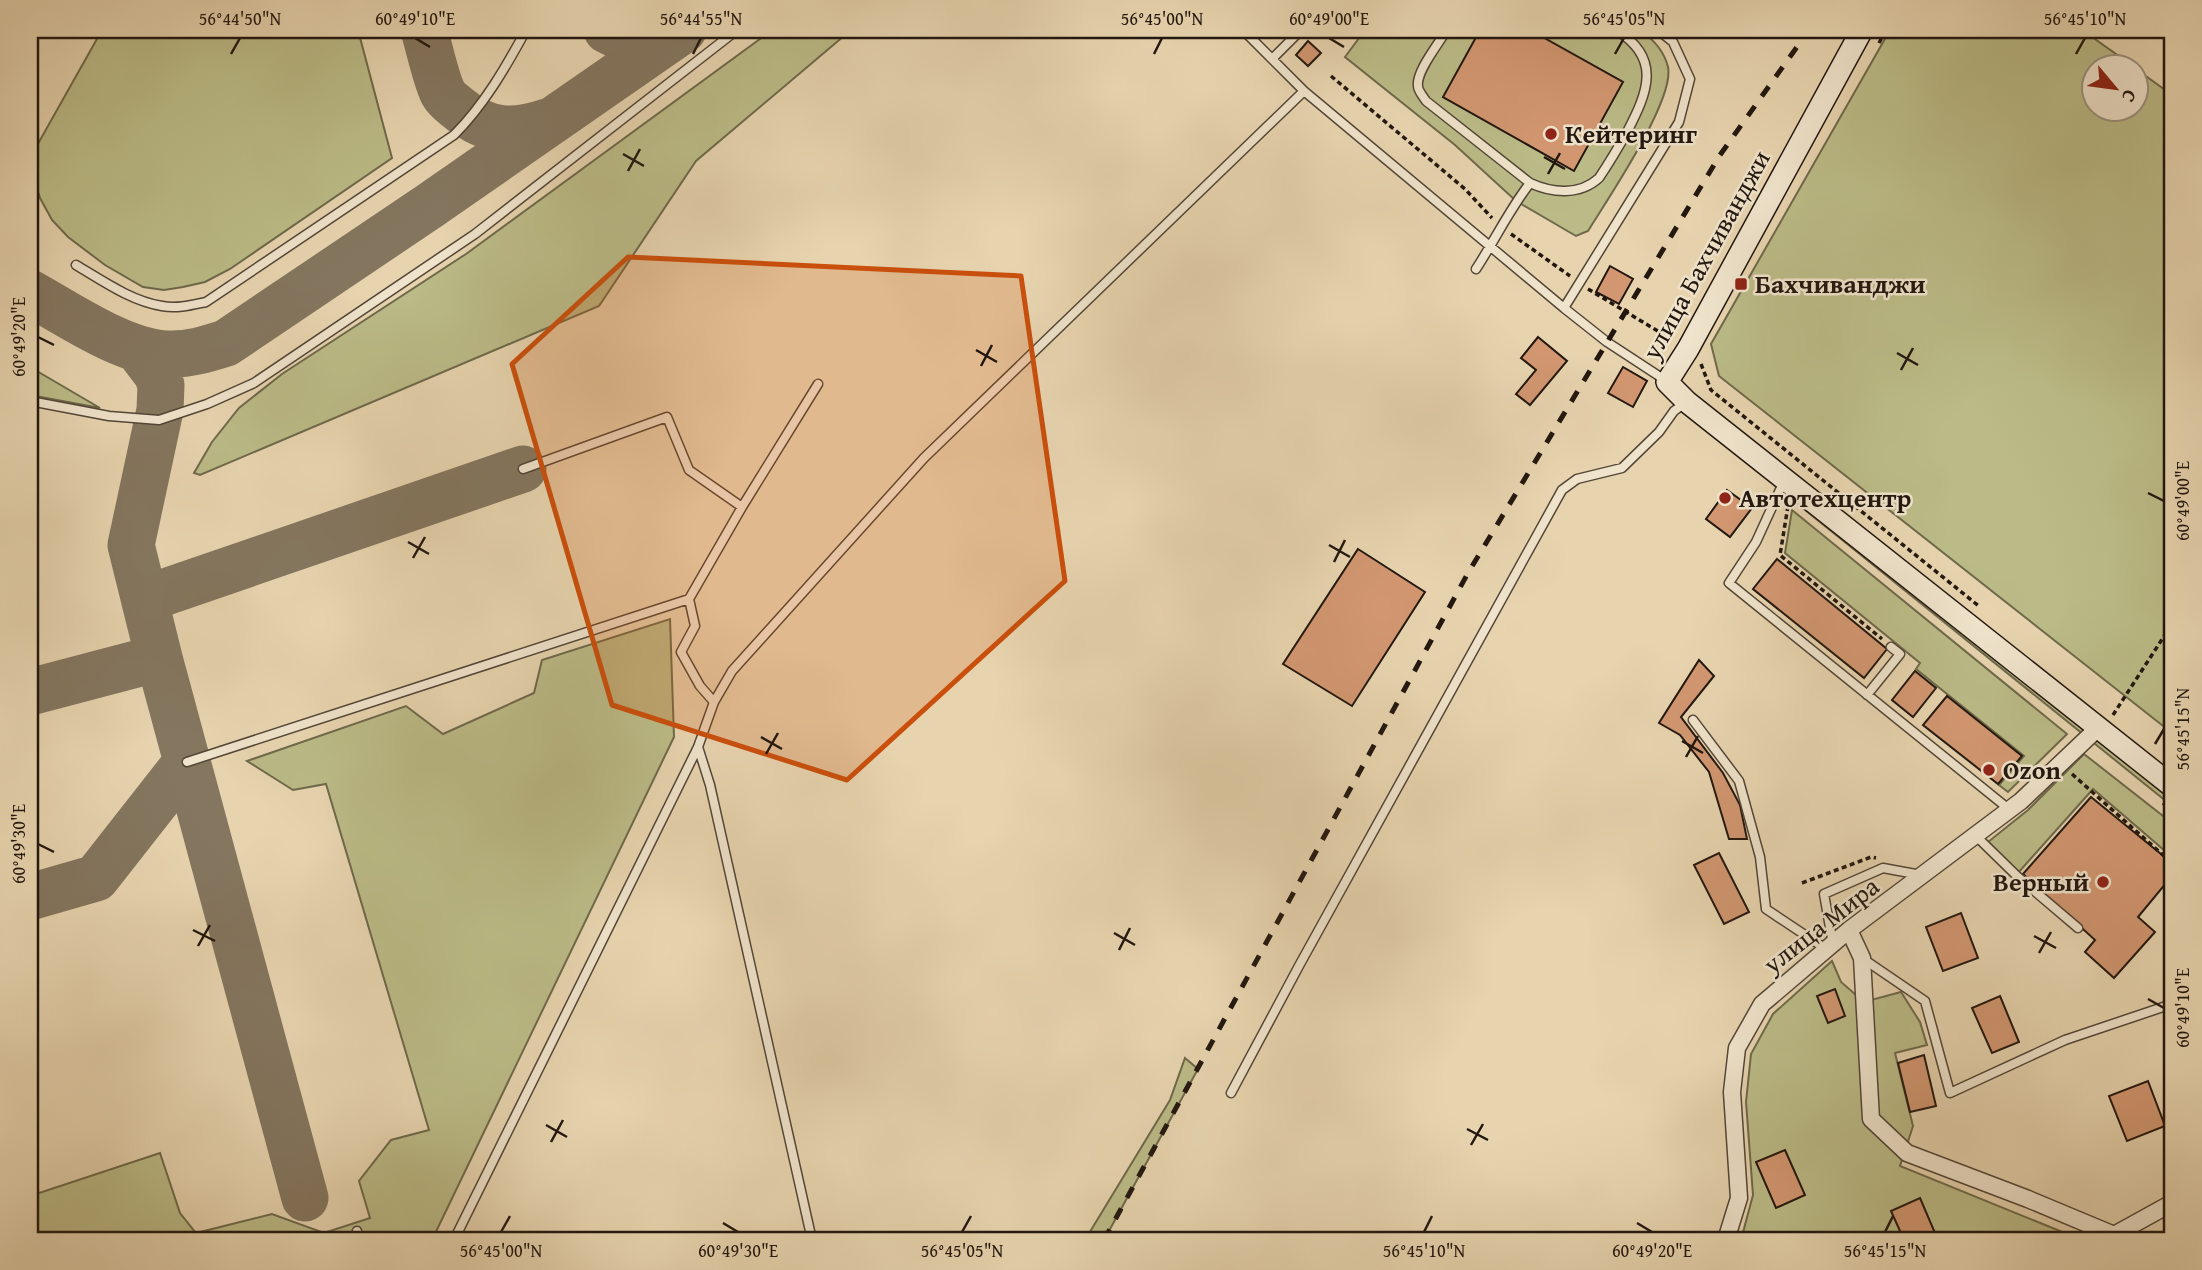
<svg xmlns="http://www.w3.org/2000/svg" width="2202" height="1270" font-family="'Gentium Book Plus',serif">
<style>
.green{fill:#bbbb87;stroke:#6e694b;stroke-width:2}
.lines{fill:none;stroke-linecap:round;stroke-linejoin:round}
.taxiway{stroke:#84765f;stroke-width:47}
.building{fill:#d29771;stroke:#22170f;stroke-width:2}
.service-casing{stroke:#534637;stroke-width:11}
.minor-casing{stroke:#534637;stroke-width:19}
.secondary-casing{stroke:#22170f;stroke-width:24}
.path{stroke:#22170f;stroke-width:3.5;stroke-dasharray:5 3.5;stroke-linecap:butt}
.service{stroke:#efe3cb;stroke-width:8}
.minor{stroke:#efe3cb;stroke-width:16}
.secondary{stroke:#efe3cb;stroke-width:21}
.rail{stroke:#22170f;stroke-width:5;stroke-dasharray:12 12;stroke-linecap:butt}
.marked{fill:#ca4f0c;fill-opacity:0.2;stroke:#ca4f0c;stroke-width:5;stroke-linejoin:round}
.ticks{fill:none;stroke:#22170f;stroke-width:2.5}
.poi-dot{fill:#8f2418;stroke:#efe3cb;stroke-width:2.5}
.labels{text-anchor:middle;stroke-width:5;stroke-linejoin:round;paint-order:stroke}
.poi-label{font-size:26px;font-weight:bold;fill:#22170f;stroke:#efe3cb;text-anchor:start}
.street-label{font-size:26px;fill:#22170f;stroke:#efe3cb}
.neatline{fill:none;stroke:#22170f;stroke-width:2.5}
.ticks-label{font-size:18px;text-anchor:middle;fill:#22170f}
</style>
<rect width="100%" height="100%" fill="#e7d4af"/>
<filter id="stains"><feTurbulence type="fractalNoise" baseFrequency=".00286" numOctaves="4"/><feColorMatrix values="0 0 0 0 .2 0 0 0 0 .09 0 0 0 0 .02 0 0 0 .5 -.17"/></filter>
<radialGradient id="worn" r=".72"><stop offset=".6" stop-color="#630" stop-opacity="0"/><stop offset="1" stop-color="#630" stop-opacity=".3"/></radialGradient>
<path class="green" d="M 102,30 L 358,30 L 392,158 L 230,269 L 205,282 L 183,287 L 164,290 L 143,287 L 105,265 L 68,237 L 52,220 L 40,198 L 32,173 L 35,149 Z
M 768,30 L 851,30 L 696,161 L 599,306 L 200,475 L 194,473 L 212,442 L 239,408 L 282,374 L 466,254 L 764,36 Z
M 1365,30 L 1639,30 C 1652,38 1664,51 1668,67 C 1675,100 1607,200 1588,231 L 1576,236 L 1516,201 L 1455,145 L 1345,57 Z
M 1890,30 L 2082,30 L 2133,66 L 2094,66 L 2094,108 L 2136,108 L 2136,69 L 2172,95 L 2172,733 L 1719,376 L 1711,344 Z
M 30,367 L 100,408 L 30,395 Z
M 1799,489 L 2172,792 L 2172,806 L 1794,501 Z
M 1792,510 L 2067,734 L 2008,792 L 1999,785 L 2024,756 L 1916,669 L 1920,663 L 1785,553 Z
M 670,619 L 674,737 L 432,1240 L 30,1240 L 30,1196 L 160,1153 L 180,1213 L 196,1233 L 272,1214 L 324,1233 L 370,1218 L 359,1181 L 391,1140 L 429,1130 L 326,784 L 293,790 L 247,761 L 406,706 L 443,734 L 534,693 L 542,660 Z
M 2084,754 L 2172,823 L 2172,857 L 2093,789 L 2018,873 L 1988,842 L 2028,810 Z
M 1832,961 L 1841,982 L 1864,1002 L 1901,992 L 1920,1022 L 1927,1045 L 1895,1053 L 1913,1126 L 1900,1166 L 2082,1240 L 1741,1240 L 1753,1195 L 1746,1102 L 1751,1054 L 1773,1014 Z
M 1185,1058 L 1198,1069 L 1104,1240 L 1085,1240 L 1170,1100 Z"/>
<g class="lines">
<path class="taxiway" d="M 424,30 C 429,46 436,80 443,93 C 446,99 453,104 458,108 C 489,134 514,133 550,121
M 607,30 L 639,46 L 660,46
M 30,293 C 68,314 124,353 168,354 C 188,355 207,349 226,343 L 428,207 L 683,30
M 138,349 L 157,374 L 161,385 L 160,410 L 131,545 L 159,658 L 305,1198
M 145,599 L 523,469
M 30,692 L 159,658
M 30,897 L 96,878 L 187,762"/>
</g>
<path class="building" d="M 1480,30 L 1530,30 L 1623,82 L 1574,171 L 1443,97 Z
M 1308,41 L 1321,53 L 1308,66 L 1296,55 Z
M 1610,266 L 1633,279 L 1619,304 L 1596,292 Z
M 1538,337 L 1567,361 L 1530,405 L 1516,394 L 1536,370 L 1521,358 Z
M 1623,367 L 1647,381 L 1633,407 L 1608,393 Z
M 1727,490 L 1752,508 L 1730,537 L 1706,519 Z
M 1358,549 L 1425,592 L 1352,706 L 1283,664 Z
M 1777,559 L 1887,649 L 1864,678 L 1753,589 Z
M 1699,660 L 1714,676 L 1681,717 L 1723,773 L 1740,805 L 1747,839 L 1729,839 L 1709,772 L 1680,735 L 1659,723 Z
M 1915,671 L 1936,688 L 1913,717 L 1892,700 Z
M 1947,696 L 2022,756 L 1998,784 L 1923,725 Z
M 2091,797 L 2172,863 L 2172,876 L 2138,917 L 2155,932 L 2114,978 L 2085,952 L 2095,940 L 2023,874 Z
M 1719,853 L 1749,912 L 1724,924 L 1694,865 Z
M 1961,913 L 1978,958 L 1943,971 L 1926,927 Z
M 1835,989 L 1845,1016 L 1828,1023 L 1817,996 Z
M 2000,996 L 2019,1042 L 1992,1053 L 1972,1008 Z
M 1924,1055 L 1936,1106 L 1910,1112 L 1898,1063 Z
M 2148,1081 L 2165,1126 L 2127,1141 L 2109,1096 Z
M 1785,1150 L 1805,1195 L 1776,1208 L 1756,1162 Z
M 1920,1198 L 1938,1240 L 1904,1240 L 1891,1211 Z"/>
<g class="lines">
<defs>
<path id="service" d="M 1243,30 L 1304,91 L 1564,308 L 1607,342 L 1665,380
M 1430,30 L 1444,34 C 1437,46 1416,72 1418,86 C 1418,91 1423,96 1426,101 L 1530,183 C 1552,193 1579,196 1599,178 C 1609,163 1618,148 1627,132 C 1648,92 1662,58 1616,30
M 1273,58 L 1301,30
M 76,265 C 103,281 131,301 162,306 C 177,309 192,305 206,302 L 454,135 C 484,105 506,67 526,30
M 1476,269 C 1495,240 1509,210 1530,183
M 1564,308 L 1679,122 L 1690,79 L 1673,42 L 1658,30
M 30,401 L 109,416 L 159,420 L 207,404 L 254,383 L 475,234 L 737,30
M 523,469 L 667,417 L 689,470 L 742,507
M 1784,481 L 1756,542 L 1729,583 L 2010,810
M 1867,695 L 1900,654 L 1891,647
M 714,702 L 700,686 L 681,652 L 695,626 L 689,599 L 742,507 L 818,384
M 1693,720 L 1739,781 L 1760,857 L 1766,909 L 1826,949
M 698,747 L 710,785 L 812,1240
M 187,762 L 689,599
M 1976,836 L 2018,877 L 2078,928
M 1833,944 L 1824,894 L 1883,868 L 1921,875
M 1862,958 L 1925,1001 L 1950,1093 L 2065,1040 L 2172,1004
M 1231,1093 L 1300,964 L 1562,490 L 1577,479 L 1622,468 L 1659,432 L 1674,411 L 1685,403
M 357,1231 L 360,1240
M 454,1240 L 698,747 L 714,702 L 732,671 L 924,458 L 1304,91"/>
<path id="minor" d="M 1849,930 L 1862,958 L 1871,1119 L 1907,1153 L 2028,1199 L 2114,1235
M 1726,1240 L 1739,1198 L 1732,1092 L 1737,1048 L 1762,1004 L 1849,930 L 2021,801 L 2098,728
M 2113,1240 L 2114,1235 L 2172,1203"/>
<path id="secondary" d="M 1862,30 L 1688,349 L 1667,382 L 1687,402 L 2172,786"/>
</defs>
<use href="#service" class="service-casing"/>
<use href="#minor" class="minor-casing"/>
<use href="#secondary" class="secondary-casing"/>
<path class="path" d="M 1879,43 L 1886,30
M 1331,76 L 1465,189 L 1492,218
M 1511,234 L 1570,276
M 1588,289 L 1671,339
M 1701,364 L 1711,390 L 1980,607
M 1788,506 L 1780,555 L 1882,639
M 2113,715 L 2170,627
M 2072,774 L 2172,863
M 2163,803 L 2172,811
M 1802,883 L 1871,857 L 1876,858"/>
<use href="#service" class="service"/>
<use href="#minor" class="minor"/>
<use href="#secondary" class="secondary"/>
<path class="rail" d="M 1104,1240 L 1468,573 L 1720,155 L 1809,30"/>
</g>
<path class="marked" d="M 628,257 L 1021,276 L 1065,581 L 847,780 L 612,705 L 512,364 Z"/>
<path class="ticks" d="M 415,38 L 430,47M 1329,38 L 1344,47M 231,54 L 240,38M 693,54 L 701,38M 1154,54 L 1162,38M 1615,54 L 1624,38M 2076,54 L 2085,38M 623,154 L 644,166M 1544,157 L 1565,169M 628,171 L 640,149M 1548,174 L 1560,153M 38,337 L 54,345M 976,350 L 997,362M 1897,353 L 1918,365M 981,366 L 992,345M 1901,370 L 1913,348M 2148,493 L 2164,501M 408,542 L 429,554M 1329,545 L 1350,557M 413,558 L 425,537M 1334,562 L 1345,540M 761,737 L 782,749M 1682,741 L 1703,753M 2155,744 L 2164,729M 766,754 L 778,733M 1686,757 L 1698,736M 38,844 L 54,852M 193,930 L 215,941M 1114,933 L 1135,945M 2034,936 L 2056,948M 198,946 L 210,925M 1119,950 L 1130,928M 2039,953 L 2051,932M 2148,999 L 2164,1008M 546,1125 L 567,1137M 1467,1129 L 1488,1140M 551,1142 L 563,1120M 1471,1145 L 1483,1124M 723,1223 L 738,1232M 1637,1223 L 1652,1232M 501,1232 L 510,1216M 962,1232 L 971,1216M 1424,1232 L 1432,1216M 1885,1232 L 1893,1216"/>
<g class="poi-dot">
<circle cx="1551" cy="134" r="7"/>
<rect x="1734" y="277" width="14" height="14" rx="3.5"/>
<circle cx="1725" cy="498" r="7"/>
<circle cx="1989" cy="770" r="7"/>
<circle cx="2103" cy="882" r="7"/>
</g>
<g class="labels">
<g class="poi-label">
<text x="1565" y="143">Кейтеринг</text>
<text x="1755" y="293">Бахчиванджи</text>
<text x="1739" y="507">Автотехцентр</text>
<text x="2003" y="779">Ozon</text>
<text x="2089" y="891" text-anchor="end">Верный</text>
</g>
<g class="street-label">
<text transform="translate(1706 255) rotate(-61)" y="9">улица Бахчиванджи</text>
<text transform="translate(1821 925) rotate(-38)" y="9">улица Мира</text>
</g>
</g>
<rect width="2202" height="1270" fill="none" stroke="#e7d4af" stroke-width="77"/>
<g transform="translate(2115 88) rotate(119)"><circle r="33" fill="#efe3cb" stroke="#9d9180" stroke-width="2"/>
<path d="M0-5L12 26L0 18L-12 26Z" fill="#8f2418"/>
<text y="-10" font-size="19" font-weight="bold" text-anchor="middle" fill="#22170f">С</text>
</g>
<rect x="38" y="38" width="2126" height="1194" class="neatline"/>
<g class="ticks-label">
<text x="240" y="25">56°44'50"N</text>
<text x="415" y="25">60°49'10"E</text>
<text x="701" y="25">56°44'55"N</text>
<text x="1162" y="25">56°45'00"N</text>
<text x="1329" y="25">60°49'00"E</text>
<text x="1624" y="25">56°45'05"N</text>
<text x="2085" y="25">56°45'10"N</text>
<text transform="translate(19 337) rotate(-90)" y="6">60°49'20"E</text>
<text transform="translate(2183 501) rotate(-90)" y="6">60°49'00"E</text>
<text transform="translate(2183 729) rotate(-90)" y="6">56°45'15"N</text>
<text transform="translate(19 844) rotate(-90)" y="6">60°49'30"E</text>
<text transform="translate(2183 1008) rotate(-90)" y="6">60°49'10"E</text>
<text x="501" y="1257">56°45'00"N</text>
<text x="738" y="1257">60°49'30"E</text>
<text x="962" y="1257">56°45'05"N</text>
<text x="1424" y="1257">56°45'10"N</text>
<text x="1652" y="1257">60°49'20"E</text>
<text x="1885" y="1257">56°45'15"N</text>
</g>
<rect width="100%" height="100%" filter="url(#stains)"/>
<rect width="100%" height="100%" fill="url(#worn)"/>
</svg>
